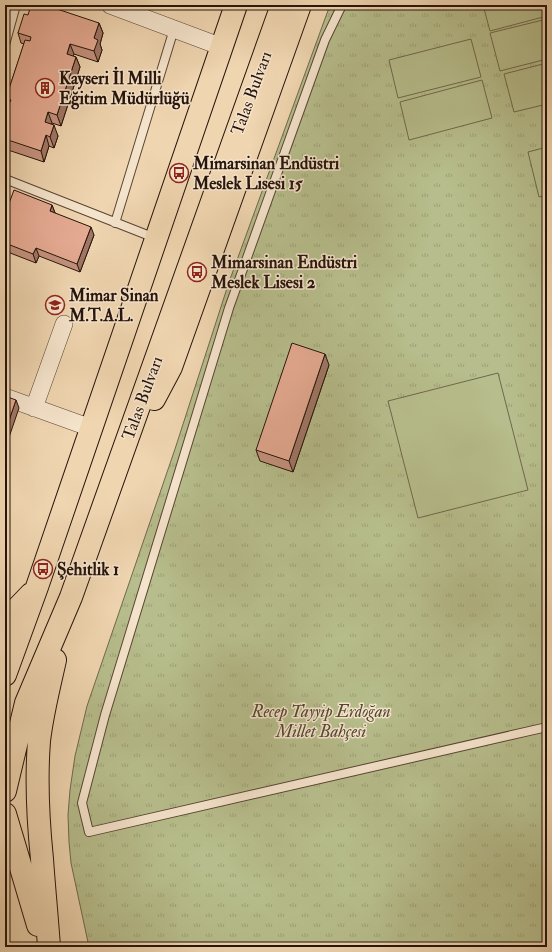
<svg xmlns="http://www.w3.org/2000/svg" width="552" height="952" font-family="'IM FELL Double Pica',serif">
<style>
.grass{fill:url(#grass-tufts);stroke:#6f684c}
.garden{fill:#b7bd8c;stroke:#6f684c}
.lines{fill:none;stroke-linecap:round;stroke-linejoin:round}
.lane-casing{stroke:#594434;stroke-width:10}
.street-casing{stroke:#594434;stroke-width:18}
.primary-casing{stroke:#27140b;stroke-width:24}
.lane{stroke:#f5e4cc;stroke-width:8}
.street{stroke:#f5e4cc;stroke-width:17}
.primary{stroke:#efd5b0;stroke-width:22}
.wall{fill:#c5927e;stroke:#27140b}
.shaded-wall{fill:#a07766;stroke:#27140b}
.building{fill:#e5aa92;stroke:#27140b}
.labels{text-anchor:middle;stroke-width:3;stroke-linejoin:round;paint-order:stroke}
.poi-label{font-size:17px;font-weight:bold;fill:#27140b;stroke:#f5e4cc;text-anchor:start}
.street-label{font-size:17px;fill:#27140b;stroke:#f5e4cc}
.park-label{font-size:17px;font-style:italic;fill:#524732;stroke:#f5e4cc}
</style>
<defs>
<pattern id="grass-tufts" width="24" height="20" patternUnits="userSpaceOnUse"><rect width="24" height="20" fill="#b7bd8c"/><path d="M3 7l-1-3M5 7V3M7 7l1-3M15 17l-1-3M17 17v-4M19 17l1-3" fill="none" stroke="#9da277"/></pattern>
</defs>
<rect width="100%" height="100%" fill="#efd5b0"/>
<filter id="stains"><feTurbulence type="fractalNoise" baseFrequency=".005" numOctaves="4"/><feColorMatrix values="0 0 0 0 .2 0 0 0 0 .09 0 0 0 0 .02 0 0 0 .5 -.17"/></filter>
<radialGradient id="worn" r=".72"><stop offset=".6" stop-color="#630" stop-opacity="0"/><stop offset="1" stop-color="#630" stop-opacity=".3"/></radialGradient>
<path class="grass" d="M 330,5 L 547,5 L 547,947 L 89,947 L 71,863 L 69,842 L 68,815 L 70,790 L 75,756 L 87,706 L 175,449 L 229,282 Z"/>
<path class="garden" d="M 483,5 L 547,5 L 547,16 L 490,31 Z
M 547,19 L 547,59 L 500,71 L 490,33 Z
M 471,39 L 481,77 L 398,98 L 389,60 Z
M 547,63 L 547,104 L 514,112 L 504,74 Z
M 482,80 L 492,118 L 409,140 L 400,102 Z
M 547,147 L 547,195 L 539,197 L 528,152 Z
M 498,373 L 528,490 L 418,518 L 388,401 Z"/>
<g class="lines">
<defs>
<path id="lane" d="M 342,5 L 325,40 L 229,308 L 105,715 L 82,803 L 89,832 L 547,727
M 5,45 L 16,5
M 5,179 L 155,238
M 115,223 L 174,29"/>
<path id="street" d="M 110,5 L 222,47
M 5,397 L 91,428
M 34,408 L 64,324"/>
<path id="primary" d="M 154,399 L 171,367 L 300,5
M 5,621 L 31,594
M 5,675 L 37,587 L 236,5
M 5,791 L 26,703 L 71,597 L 282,5
M 5,814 L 38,925
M 49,947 C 47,918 44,888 42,859 C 38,820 36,780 39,741 C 42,714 49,687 55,660"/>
</defs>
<use href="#lane" class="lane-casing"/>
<use href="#street" class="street-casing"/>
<use href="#primary" class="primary-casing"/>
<use href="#lane" class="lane"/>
<use href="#street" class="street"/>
<use href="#primary" class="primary"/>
</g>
<path class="wall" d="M 28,15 L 99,23 L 103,33 L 100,44 L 102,50 L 98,62 L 74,54 L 73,56 L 76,57 L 80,67 L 61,126 L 52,123 L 51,124 L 58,136 L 54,148 L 49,146 L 44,162 L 5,149 L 5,103 L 8,104 L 6,98 L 24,44 L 21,43 L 18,33 Z
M 52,205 L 55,213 L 94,235 L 80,272 L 39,256 L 36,263 L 5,251 L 5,214 Z
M 329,365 L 293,472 L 260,461 L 256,450 Z"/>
<path class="shaded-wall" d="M 99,23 L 103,33 L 100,44 L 102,50 L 98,62 L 94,51 L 94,38 Z
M 70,44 L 74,54 L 71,64 L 67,54 Z
M 76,57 L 80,67 L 61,126 L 57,115 Z
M 48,112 L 52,123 L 48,133 L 45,122 Z
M 54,125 L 58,136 L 54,148 L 50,137 Z
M 46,135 L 49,146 L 44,162 L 41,151 Z
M 52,205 L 55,213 L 50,211 Z
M 91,227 L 94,235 L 80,272 L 77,264 Z
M 36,248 L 39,256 L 36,263 L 33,254 Z
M 325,354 L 329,365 L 293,472 L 289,461 Z
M 16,400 L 19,408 L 5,449 L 5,432 Z"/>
<path class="building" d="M 31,5 L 45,5 L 99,23 L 94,38 L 98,40 L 94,51 L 70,44 L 67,54 L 76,57 L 57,115 L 48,112 L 45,122 L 54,125 L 50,137 L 46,135 L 41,151 L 5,139 L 5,103 L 9,104 L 11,100 L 6,98 L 25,40 L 30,41 L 31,37 L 18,33 L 24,14 L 28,15 Z
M 14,190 L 52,205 L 50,211 L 91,227 L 77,264 L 36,248 L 33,254 L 5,243 L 5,214 Z
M 292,343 L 325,354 L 289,461 L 256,450 Z
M 5,396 L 16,400 L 5,432 Z"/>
<defs>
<symbol id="building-ring" viewBox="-11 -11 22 22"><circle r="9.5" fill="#f5e4cc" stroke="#8f2418" stroke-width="1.5"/><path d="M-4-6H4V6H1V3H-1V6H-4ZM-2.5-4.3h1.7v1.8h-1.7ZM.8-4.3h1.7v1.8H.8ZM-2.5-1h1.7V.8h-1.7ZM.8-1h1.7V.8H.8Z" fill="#8f2418"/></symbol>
<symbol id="bus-ring" viewBox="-11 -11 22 22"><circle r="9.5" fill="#f5e4cc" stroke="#8f2418" stroke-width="1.5"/><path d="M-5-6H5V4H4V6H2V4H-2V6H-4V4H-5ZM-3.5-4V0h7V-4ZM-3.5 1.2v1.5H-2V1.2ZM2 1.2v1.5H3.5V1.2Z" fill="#8f2418"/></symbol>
<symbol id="school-ring" viewBox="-11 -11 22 22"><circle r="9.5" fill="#f5e4cc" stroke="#8f2418" stroke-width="1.5"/><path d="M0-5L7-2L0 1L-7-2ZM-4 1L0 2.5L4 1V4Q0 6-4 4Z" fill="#8f2418"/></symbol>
</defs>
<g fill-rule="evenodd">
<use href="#building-ring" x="34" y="77" width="22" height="22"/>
<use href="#bus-ring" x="168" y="162" width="22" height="22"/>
<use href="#bus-ring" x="186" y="261" width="22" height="22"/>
<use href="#school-ring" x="44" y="294" width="22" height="22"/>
<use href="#bus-ring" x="32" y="558" width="22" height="22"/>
</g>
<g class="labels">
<g class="poi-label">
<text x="59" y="84">Kayseri İl Milli<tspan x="59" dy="20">Eğitim Müdürlüğü</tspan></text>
<text x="193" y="169">Mimarsinan Endüstri<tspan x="193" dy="20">Meslek Lisesi 15</tspan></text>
<text x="211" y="268">Mimarsinan Endüstri<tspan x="211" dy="20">Meslek Lisesi 2</tspan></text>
<text x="69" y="301">Mimar Sinan<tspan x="69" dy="20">M.T.A.L.</tspan></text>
<text x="57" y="575">Şehitlik 1</text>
</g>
<g class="street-label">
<text transform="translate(251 93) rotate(-70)" y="6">Talas Bulvarı</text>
<text transform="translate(142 398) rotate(-70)" y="6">Talas Bulvarı</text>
</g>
<g class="park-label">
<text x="321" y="717">Recep Tayyip Erdoğan<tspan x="321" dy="20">Millet Bahçesi</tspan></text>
</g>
</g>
<rect width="552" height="952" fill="none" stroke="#efd5b0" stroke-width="20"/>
<rect x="6" y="6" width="540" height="940" fill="none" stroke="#27140b" stroke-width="2"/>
<rect x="10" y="10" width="532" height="932" fill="none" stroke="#27140b"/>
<rect width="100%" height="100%" filter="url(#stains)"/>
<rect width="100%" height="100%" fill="url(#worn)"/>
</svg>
